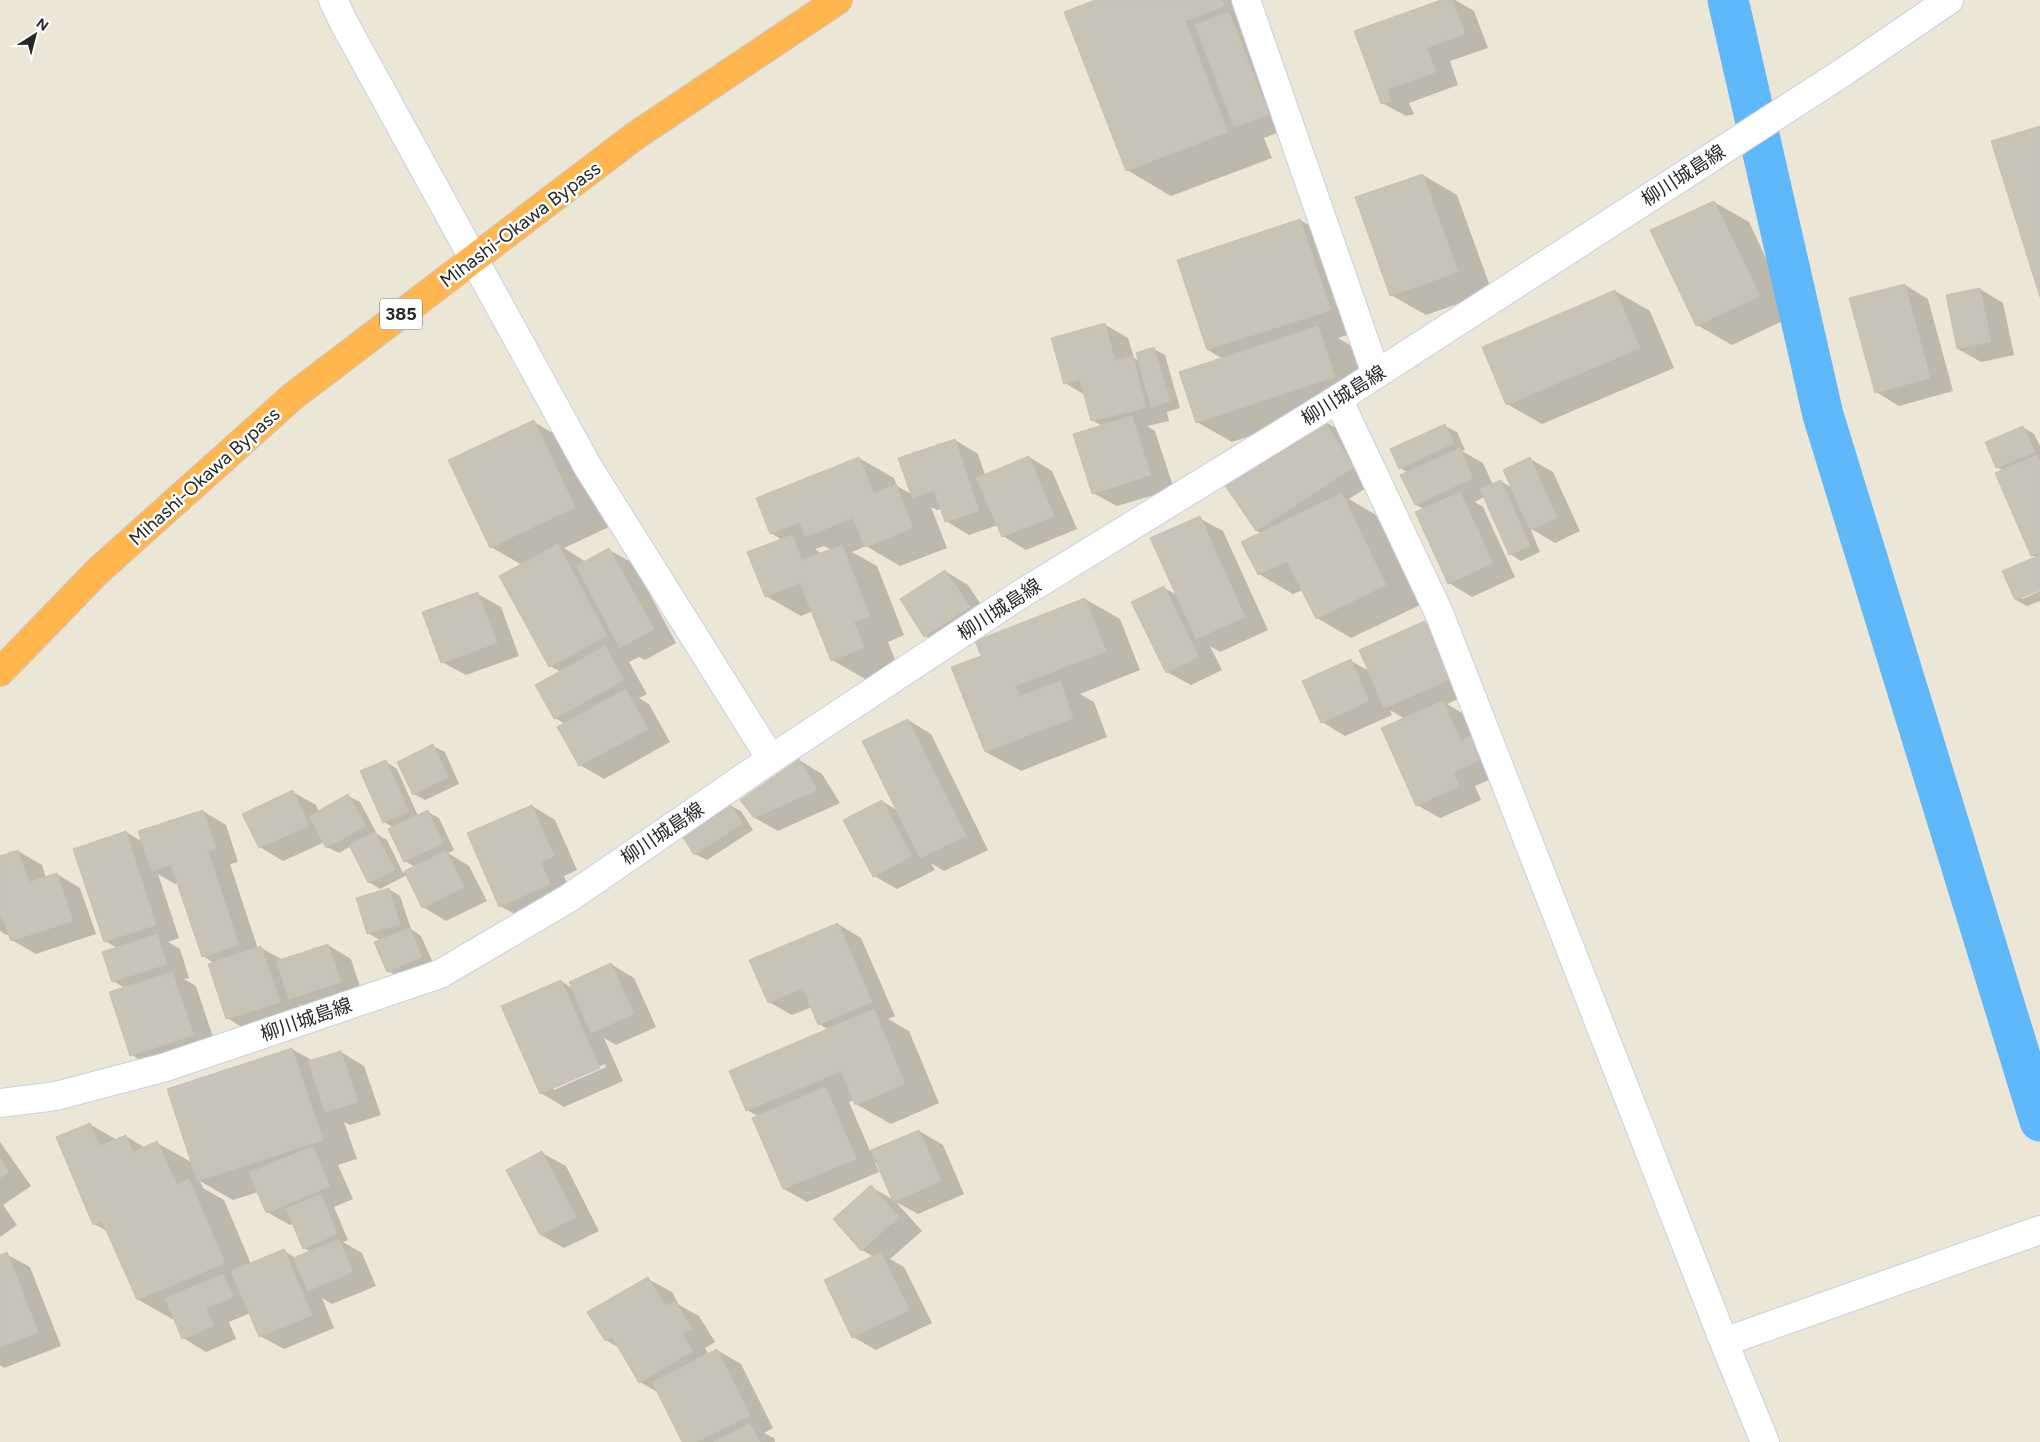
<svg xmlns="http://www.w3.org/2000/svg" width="2040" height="1442" font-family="Figtree,'Noto Sans JP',sans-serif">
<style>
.shadow{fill:#0003;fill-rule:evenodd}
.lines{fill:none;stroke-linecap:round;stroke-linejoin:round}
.canal{stroke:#5fb8f9;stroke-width:41}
.building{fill:#c7c3b7;stroke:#c7c2b1}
.street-casing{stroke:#cdcde3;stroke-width:30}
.secondary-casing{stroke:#cdcde3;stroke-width:30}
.highway-casing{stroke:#cbcbcb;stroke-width:30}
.street{stroke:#fff;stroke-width:28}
.secondary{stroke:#fff;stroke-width:28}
.highway{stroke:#ffb64f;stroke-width:28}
.labels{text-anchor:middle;stroke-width:5;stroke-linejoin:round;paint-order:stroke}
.shield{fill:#fff;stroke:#686868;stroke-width:1}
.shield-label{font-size:18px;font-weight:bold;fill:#282828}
.street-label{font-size:19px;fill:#282828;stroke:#fff}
</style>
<rect width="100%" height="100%" fill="#ece6d7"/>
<path class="shadow" d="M 1099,0 L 1256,0 L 1292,127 L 1264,138 L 1272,158 L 1171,196 L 1127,170 Z
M 1445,0 L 1455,0 L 1474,11 L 1488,48 L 1450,61 L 1458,85 L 1409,103 L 1414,114 L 1406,116 L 1382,103 L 1356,32 Z
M 1423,175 L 1457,195 L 1492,292 L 1426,315 L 1391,295 Z
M 1714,202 L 1749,222 L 1793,316 L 1732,345 L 1697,325 Z
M 1300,220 L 1334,240 L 1365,329 L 1338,338 L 1353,347 L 1369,396 L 1232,442 L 1197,422 L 1223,359 L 1208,350 Z
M 1905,285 L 1928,299 L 1953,391 L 1899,406 L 1876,392 Z
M 1980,289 L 2003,303 L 2014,355 L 1981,362 L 1958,349 Z
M 1615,291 L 1650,311 L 1674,368 L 1542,424 L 1507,404 Z
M 1104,324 L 1128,338 L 1134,358 L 1139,361 L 1154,349 L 1165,355 L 1180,408 L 1167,412 L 1169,421 L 1147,426 L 1155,431 L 1174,489 L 1117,506 L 1093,493 L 1102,426 L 1092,420 L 1085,395 L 1065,383 Z
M 1323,421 L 1347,434 L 1377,481 L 1349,499 L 1376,515 L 1420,605 L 1351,638 L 1317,618 L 1303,590 L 1293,594 L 1259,574 L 1262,534 L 1257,531 L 1226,484 Z
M 534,422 L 568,442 L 609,527 L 564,548 L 586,562 L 609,550 L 633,563 L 676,643 L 645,660 L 639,657 L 629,662 L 647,694 L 639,698 L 649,704 L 670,742 L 604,779 L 580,765 L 565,724 L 555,718 L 561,672 L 550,666 L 522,565 L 491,547 Z
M 1445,426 L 1457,432 L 1465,450 L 1462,451 L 1483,463 L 1493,485 L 1501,481 L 1512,488 L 1530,459 L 1553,472 L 1580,531 L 1555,543 L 1530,528 L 1540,552 L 1521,561 L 1510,554 L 1484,497 L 1475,502 L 1483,507 L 1515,577 L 1472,597 L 1449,583 L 1424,509 L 1416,505 L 1409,473 L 1400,468 Z
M 2023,427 L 2034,434 L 2040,446 L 2040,589 L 2022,596 L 2022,599 L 2040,591 L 2040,601 L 2027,606 L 2016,600 L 2037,558 L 2032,555 L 2004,471 L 1997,467 Z
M 955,440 L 978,454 L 985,475 L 1029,457 L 1052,471 L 1077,529 L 1026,550 L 1003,536 L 998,525 L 969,535 L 946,521 L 942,509 L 937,510 L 931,507 L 947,548 L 900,566 L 866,546 L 852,552 L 877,566 L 904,635 L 888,642 L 898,667 L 867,680 L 832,660 L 813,611 L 801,616 L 766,596 L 782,540 L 771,533 L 859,458 L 894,478 L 897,486 L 913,495 ZM 824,546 L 832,550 L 822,554 L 815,549 Z
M 1199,518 L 1223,531 L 1268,630 L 1220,652 L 1210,646 L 1222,670 L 1191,685 L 1167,672 L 1164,588 L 1177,595 Z
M 945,571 L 968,585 L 992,621 L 949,649 L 925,636 Z
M 478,594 L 501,607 L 519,656 L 466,675 L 442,662 Z
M 1085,599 L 1120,619 L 1140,670 L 1080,694 L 1094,702 L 1107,737 L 1021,771 L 986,752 L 953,668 L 982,656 Z
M 1425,623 L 1448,636 L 1473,692 L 1447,704 L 1467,716 L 1507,772 L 1475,786 L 1481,800 L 1440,818 L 1417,805 L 1405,719 L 1390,710 L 1392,715 L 1345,736 L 1322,722 L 1351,661 L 1369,671 Z
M 908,720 L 931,734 L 988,850 L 944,871 L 931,863 L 935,870 L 897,889 L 874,876 L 882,801 L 898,811 Z
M 433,746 L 445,752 L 459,784 L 425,800 L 414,794 Z
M 799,760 L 822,774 L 840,803 L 778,831 L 755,818 Z
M 386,762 L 397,769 L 418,816 L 428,812 L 439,818 L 454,850 L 448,853 L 469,866 L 487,901 L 446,921 L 423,907 L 407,875 L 380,889 L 369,882 L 351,846 L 339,853 L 327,847 L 325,842 L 283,861 L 260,847 L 293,792 L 316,805 L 319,812 L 348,796 L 360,802 L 377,834 L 387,840 L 403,873 L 415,867 L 405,861 L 394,828 L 384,822 Z
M 729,805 L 741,811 L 753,830 L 707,860 L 695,854 Z
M 532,806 L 555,820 L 577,870 L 564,876 L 573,897 L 524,919 L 500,906 Z
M 203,811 L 226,825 L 238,862 L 230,864 L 258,949 L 261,948 L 283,960 L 328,945 L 351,959 L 363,996 L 314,1012 L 299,1004 L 303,1015 L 250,1032 L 227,1018 L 214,963 L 203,956 L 178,883 L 175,884 L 158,874 L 179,938 L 168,942 L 180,949 L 189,978 L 184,979 L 196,986 L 217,1049 L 155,1069 L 132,1055 L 125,988 L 113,981 L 117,948 L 105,941 L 126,832 L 143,842 Z
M 18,851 L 42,865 L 46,878 L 57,874 L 80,888 L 96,934 L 36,954 L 12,940 L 10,934 L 6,935 L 0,931 L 0,857 Z
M 389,889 L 400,896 L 411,929 L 421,936 L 433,963 L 399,977 L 388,971 L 381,941 L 368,933 Z
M 838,924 L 861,938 L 895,1016 L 888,1019 L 909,1031 L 939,1103 L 891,1124 L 856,1104 L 854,1100 L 849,1102 L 870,1151 L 919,1131 L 943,1145 L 964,1194 L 918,1214 L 896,1202 L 922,1231 L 890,1259 L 904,1267 L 932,1323 L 876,1350 L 853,1337 L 874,1257 L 862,1250 L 871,1187 L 894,1200 L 877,1162 L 875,1163 L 879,1172 L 807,1202 L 784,1189 L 759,1117 L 747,1110 L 829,1030 L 819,1024 L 812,1007 L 792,1015 L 769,1002 Z
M 611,964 L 634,978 L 656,1027 L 616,1045 L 604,1038 L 623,1081 L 564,1107 L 541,1093 L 561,981 L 573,989 ZM 605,1064 L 606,1067 L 554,1090 L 554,1087 Z
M 292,1049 L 313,1061 L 341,1052 L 364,1066 L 381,1115 L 350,1125 L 344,1122 L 357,1159 L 338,1165 L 353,1199 L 334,1207 L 348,1240 L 343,1242 L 362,1253 L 376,1286 L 332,1304 L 322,1298 L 334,1328 L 284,1349 L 260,1336 L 250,1313 L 229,1322 L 236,1339 L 206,1352 L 183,1338 L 175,1318 L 172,1319 L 137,1299 L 109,1232 L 94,1224 L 89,1124 L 117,1140 L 126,1136 L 145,1148 L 157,1143 L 193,1163 L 168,1090 ZM 200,1181 L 233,1200 L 258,1192 L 267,1212 L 290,1225 L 294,1224 L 304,1248 L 311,1252 L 296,1258 L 284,1251 L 251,1264 L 224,1200 L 203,1188 Z
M 0,1142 L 31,1186 L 3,1205 L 17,1225 L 0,1237 Z
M 542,1153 L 566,1166 L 599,1231 L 564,1248 L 541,1235 Z
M 6,1254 L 30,1267 L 61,1346 L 4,1368 L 0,1365 L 0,1256 Z
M 648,1279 L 672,1292 L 679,1305 L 699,1316 L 715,1342 L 705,1348 L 709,1355 L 717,1350 L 741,1364 L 773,1428 L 764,1433 L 774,1438 L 775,1442 L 684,1442 L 659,1393 L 640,1382 L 621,1349 L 606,1340 Z"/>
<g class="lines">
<path class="canal" d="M 1728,0 L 1823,415 L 2040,1121"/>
</g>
<path class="building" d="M 1095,0 L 1222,0 L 1224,6 L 1185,21 L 1228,132 L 1126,171 L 1064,12 Z
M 1441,0 L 1452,0 L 1465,34 L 1427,48 L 1436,72 L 1387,89 L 1391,101 L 1381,104 L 1354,31 Z
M 1229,12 L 1269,114 L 1234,127 L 1195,25 Z
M 2040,126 L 2040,297 L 1991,141 Z
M 1423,174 L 1458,272 L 1390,296 L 1355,197 Z
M 1714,201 L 1760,296 L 1696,326 L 1650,230 Z
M 1300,219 L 1331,310 L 1207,350 L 1177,260 Z
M 1905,284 L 1930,378 L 1875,393 L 1849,298 Z
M 1980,288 L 1991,342 L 1957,349 L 1946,295 Z
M 1615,290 L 1640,348 L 1506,405 L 1482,347 Z
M 1105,323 L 1115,360 L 1133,356 L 1146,408 L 1091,421 L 1080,380 L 1064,384 L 1051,338 Z
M 1318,326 L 1335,377 L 1196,423 L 1179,372 Z
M 1154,347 L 1170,401 L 1151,407 L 1136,353 Z
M 1132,416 L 1151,475 L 1092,494 L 1073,434 Z
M 1323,419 L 1354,467 L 1256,531 L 1224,484 Z
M 534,420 L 575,507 L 490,548 L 448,460 Z
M 1445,424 L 1454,443 L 1399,469 L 1390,449 Z
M 2023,426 L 2035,452 L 1996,468 L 1985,442 Z
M 955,439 L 979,511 L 945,522 L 934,490 L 912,498 L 898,458 Z
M 1460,448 L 1473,478 L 1415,505 L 1400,475 Z
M 2037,455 L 2040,462 L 2040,552 L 2031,556 L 1995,473 Z
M 1029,456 L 1054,516 L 1002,537 L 976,478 Z
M 859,457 L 874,493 L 896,484 L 913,528 L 865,547 L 853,518 L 805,537 L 800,522 L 770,534 L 756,498 Z
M 1530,457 L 1557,518 L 1530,530 L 1503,470 Z
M 1501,480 L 1530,546 L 1509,555 L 1480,489 Z
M 1460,492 L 1493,563 L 1448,584 L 1415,512 Z
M 1342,493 L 1386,585 L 1316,619 L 1287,561 L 1258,575 L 1241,542 Z
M 1200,516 L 1245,617 L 1196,639 L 1150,538 Z
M 792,535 L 802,560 L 842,545 L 870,616 L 854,622 L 864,648 L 831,661 L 800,583 L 765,597 L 747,552 Z
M 558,544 L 607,636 L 549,667 L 499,576 Z
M 609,548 L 654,629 L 620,648 L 576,566 Z
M 2040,555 L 2040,590 L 2015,600 L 2002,571 Z
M 945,570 L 970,607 L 924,637 L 900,599 Z
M 1164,586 L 1199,657 L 1166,673 L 1131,602 Z
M 478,592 L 497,643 L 441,663 L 422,612 Z
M 1085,598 L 1106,651 L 1016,686 L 1020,696 L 1060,681 L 1073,718 L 985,752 L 951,667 L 981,656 L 975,641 Z
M 1425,621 L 1451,679 L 1384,708 L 1359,650 Z
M 605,646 L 624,680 L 554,719 L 535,685 Z
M 1351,659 L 1369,701 L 1321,723 L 1302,681 Z
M 626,689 L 648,729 L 579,766 L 557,727 Z
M 1443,701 L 1461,741 L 1474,735 L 1484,758 L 1453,772 L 1459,786 L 1416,806 L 1381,728 Z
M 908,719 L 966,836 L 920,858 L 862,741 Z
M 433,744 L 448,777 L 413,795 L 397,762 Z
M 799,759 L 817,790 L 754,818 L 740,800 Z
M 386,760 L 409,812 L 383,823 L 360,771 Z
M 293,790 L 309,826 L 259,848 L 242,814 Z
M 348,794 L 366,826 L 326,848 L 309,816 Z
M 882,800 L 912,856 L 873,877 L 843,820 Z
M 729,803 L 743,823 L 694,855 L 681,834 Z
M 532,805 L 554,856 L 541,862 L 550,884 L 499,907 L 467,833 Z
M 203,810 L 216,849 L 208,851 L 239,945 L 202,957 L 171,865 L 151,871 L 138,831 Z
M 428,810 L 443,843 L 404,862 L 388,829 Z
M 126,831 L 156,925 L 104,942 L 73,849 Z
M 375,832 L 395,870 L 368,883 L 349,845 Z
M 18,850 L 29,882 L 57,873 L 73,921 L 11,941 L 2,916 L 0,916 L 0,856 Z
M 446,851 L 464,887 L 422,908 L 404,871 Z
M 389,888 L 400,924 L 367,934 L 356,898 Z
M 838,923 L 872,1002 L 818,1025 L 803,988 L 768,1003 L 749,960 Z
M 410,928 L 422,957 L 387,972 L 374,942 Z
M 157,934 L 167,964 L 112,982 L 102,952 Z
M 328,944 L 341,982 L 289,999 L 276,961 Z
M 261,946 L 280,1002 L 226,1019 L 208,964 Z
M 611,963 L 634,1014 L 591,1033 L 569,982 Z
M 172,972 L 194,1035 L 130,1056 L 109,992 Z
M 561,980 L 600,1068 L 540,1094 L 501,1006 Z
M 874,1009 L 905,1084 L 855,1105 L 841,1071 L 746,1111 L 729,1071 Z
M 292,1048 L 323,1140 L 197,1181 L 167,1089 Z
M 341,1051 L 358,1102 L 325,1112 L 308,1061 Z
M 826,1087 L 856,1159 L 783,1189 L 752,1118 Z
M 90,1123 L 100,1146 L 126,1135 L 133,1152 L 157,1141 L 177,1185 L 189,1179 L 225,1263 L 137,1300 L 102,1221 L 93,1225 L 56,1137 Z
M 919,1130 L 941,1181 L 893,1202 L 871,1150 Z
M 313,1146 L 330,1186 L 266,1213 L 249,1173 Z
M 542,1151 L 576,1217 L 540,1235 L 506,1170 Z
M 0,1159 L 9,1172 L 0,1178 Z
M 871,1185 L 899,1217 L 861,1251 L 833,1219 Z
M 321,1194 L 337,1234 L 303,1249 L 286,1209 Z
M 339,1239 L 353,1272 L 308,1291 L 293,1258 Z
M 284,1249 L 312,1315 L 259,1337 L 231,1271 Z
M 7,1252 L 38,1332 L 0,1347 L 0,1255 Z
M 881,1252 L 909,1310 L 852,1338 L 824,1280 Z
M 223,1274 L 233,1297 L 206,1308 L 214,1326 L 182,1339 L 165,1298 Z
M 648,1277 L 666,1306 L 675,1301 L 692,1328 L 682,1334 L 693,1351 L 639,1383 L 612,1337 L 605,1341 L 587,1312 Z
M 717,1349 L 750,1415 L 696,1442 L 682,1442 L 652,1382 Z
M 750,1424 L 760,1442 L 713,1442 Z"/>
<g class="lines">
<defs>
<path id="street" d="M 333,0 L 344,23 L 588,467 L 771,759
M 1246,0 L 1376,374
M 1338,399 L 1439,613 L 1724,1342 L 1765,1442
M 1724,1342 L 2040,1230"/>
<path id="secondary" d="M 0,1103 L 56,1096 L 166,1067 L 440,974 L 569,898 L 771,759 L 1021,594 L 1338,399 L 1842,73 L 1949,0"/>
<path id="highway" d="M 0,672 L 99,570 L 292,397 L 635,136 L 838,0"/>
</defs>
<use href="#street" class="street-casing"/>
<use href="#secondary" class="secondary-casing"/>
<use href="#highway" class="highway-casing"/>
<use href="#street" class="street"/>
<use href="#secondary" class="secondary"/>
<use href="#highway" class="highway"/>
</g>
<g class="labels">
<rect class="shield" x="380" y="298.5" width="42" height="31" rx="4"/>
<g class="shield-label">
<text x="401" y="320">385</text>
</g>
<g class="street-label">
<text transform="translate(1683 175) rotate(-33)" y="7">柳川城島線</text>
<text transform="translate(520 224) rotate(-37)" y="7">Mihashi-Okawa Bypass</text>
<text transform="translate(1343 395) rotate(-32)" y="7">柳川城島線</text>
<text transform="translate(204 476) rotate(-42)" y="7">Mihashi-Okawa Bypass</text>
<text transform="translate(999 609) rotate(-33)" y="7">柳川城島線</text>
<text transform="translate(662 833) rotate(-34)" y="7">柳川城島線</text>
<text transform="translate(306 1019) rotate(-19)" y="7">柳川城島線</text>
</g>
</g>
<g transform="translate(35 35) rotate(36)" stroke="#ffffff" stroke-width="4" paint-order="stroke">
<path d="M0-4L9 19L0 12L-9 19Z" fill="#282828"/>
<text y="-8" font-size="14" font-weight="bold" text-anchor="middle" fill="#282828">N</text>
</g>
</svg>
